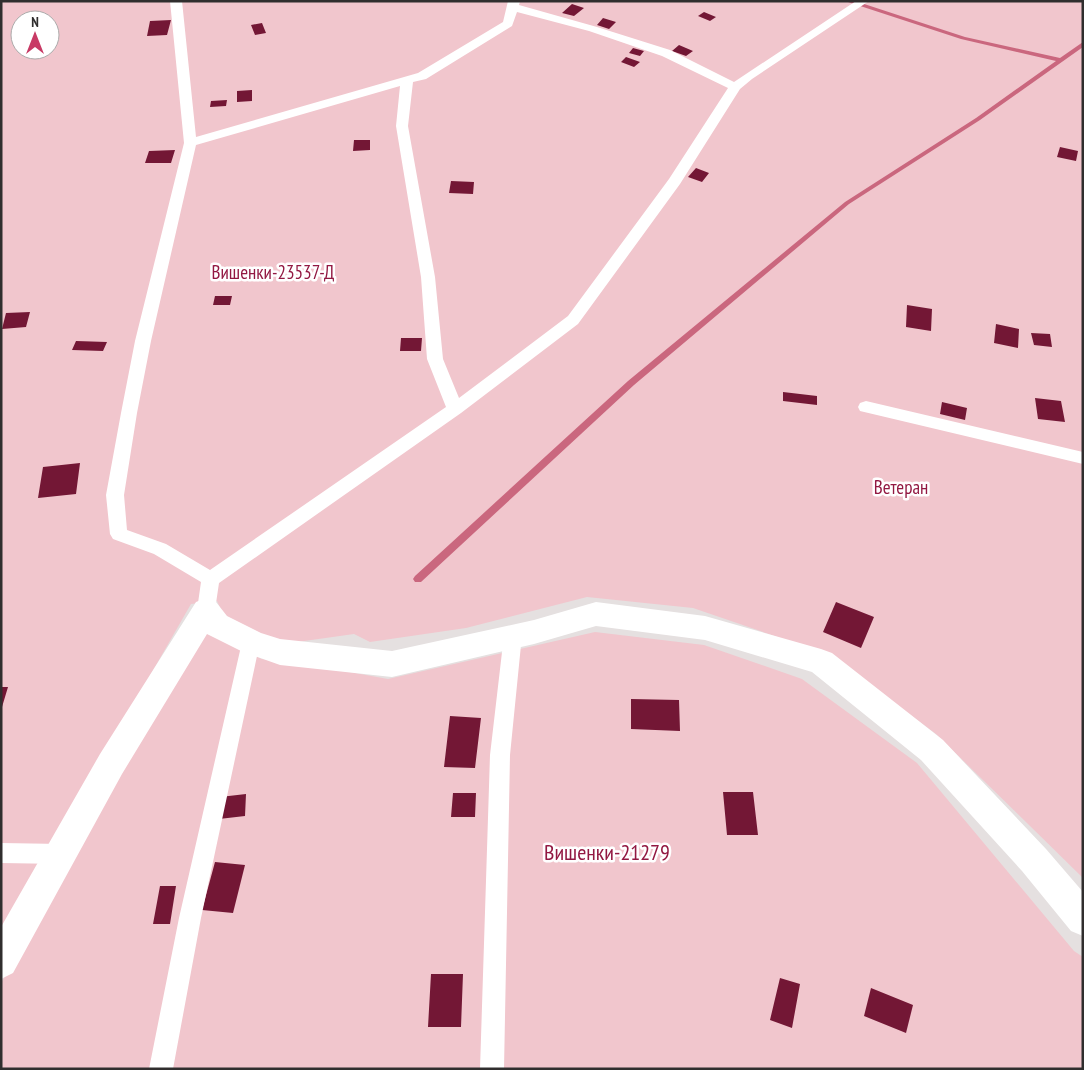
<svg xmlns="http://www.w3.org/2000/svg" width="1084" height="1070" font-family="'PT Sans Narrow',sans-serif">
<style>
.green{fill:#f1c6cd;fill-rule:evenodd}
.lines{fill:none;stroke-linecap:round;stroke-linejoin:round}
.stream{fill:#ca677e;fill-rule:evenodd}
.building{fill:#731735}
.service{fill:#fff;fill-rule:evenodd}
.minor{fill:#fff;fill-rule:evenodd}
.labels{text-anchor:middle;stroke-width:5;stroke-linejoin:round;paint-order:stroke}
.park-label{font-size:19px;fill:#921842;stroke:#fff}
.near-park-label{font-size:22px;fill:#921842;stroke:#fff}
</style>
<rect width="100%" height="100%" fill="#e5e0e0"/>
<path class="green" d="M 1,1 L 1083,1 L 1083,878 L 936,734 L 830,655 L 693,608 L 587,597 L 466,628 L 370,642 L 354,634 L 283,644 L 225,618 L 217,601 L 191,604 L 1,936 ZM 20,20 L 50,20 L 50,50 L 20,50 Z
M 201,631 L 262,659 L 333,669 L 388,679 L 595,632 L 704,645 L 802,679 L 917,763 L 1074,951 L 1083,957 L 1083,1069 L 1,1069 L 1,983 Z"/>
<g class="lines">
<path class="stream" d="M 845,1 L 855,1 L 965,37 L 1060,58 L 1083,42 L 1083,47 L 980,120 L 849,204 L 634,385 L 421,582 L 415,582 L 413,579 L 415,576 L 628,381 L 845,202 L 976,118 L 1056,61 L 961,39 Z"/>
</g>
<path class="building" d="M 572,4 L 584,8 L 574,16 L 562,13 Z
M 704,12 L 716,17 L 710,21 L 698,16 Z
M 603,18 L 616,22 L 609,29 L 597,25 Z
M 171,20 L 167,35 L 147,36 L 150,21 Z
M 262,23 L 266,33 L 255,35 L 251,25 Z
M 679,45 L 693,51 L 686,56 L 672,51 Z
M 633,48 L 644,51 L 640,56 L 629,53 Z
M 626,57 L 640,62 L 634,67 L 621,62 Z
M 252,90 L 252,101 L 237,102 L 237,91 Z
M 227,100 L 226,106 L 210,107 L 211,101 Z
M 354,140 L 370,140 L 370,150 L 353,151 Z
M 1060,147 L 1078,151 L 1076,161 L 1057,157 Z
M 175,150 L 171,163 L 145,163 L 149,151 Z
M 696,168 L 709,173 L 702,182 L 688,177 Z
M 451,181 L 474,182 L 473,194 L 449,193 Z
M 215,296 L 232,296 L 230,305 L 213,305 Z
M 907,305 L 932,309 L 931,331 L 906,327 Z
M 30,312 L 26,327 L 2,329 L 6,313 Z
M 996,324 L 1019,329 L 1018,348 L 994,343 Z
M 1031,333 L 1050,334 L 1052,347 L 1034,345 Z
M 401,338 L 422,338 L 421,351 L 400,351 Z
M 76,341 L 107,342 L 103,351 L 72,350 Z
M 783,392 L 817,396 L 817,405 L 783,401 Z
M 1035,398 L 1061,401 L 1065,422 L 1038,419 Z
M 942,402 L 967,408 L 965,420 L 940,414 Z
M 80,463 L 76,494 L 38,498 L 43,467 Z
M 836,602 L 874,617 L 861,648 L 823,632 Z
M 1,687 L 8,687 L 2,707 L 1,706 Z
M 631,699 L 679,700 L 680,731 L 631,729 Z
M 450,716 L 481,718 L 475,768 L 444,767 Z
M 723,792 L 753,792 L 758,835 L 727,835 Z
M 453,793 L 476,793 L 475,817 L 451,817 Z
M 246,794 L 245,816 L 219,819 L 220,797 Z
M 215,862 L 245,865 L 233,913 L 202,910 Z
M 160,886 L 176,886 L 170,924 L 153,924 Z
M 431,974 L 463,974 L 461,1027 L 428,1027 Z
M 780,978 L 800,984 L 792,1028 L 770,1020 Z
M 871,988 L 913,1005 L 906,1033 L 864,1016 Z"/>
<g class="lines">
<path class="service" d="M 170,1 L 182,1 L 196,137 L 418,73 L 503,22 L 508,1 L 520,1 L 519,5 L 597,27 L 670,50 L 734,82 L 856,1 L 869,1 L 752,79 L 740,89 L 680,184 L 578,324 L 461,413 L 219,583 L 215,610 L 212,615 L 206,618 L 200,615 L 197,610 L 201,582 L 154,554 L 113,539 L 110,534 L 106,495 L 121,413 L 135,341 L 184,143 ZM 517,12 L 589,31 L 662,56 L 728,88 L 669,179 L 568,316 L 459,398 L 443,359 L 435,277 L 408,126 L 413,82 L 426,79 L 512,26 ZM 400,86 L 396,126 L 421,277 L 427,359 L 446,407 L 210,570 L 166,544 L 127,530 L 124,495 L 137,413 L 151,341 L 196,145 Z
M 866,401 L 1083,452 L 1083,464 L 860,411 L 858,407 L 860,403 Z
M 513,627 L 520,629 L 522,635 L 510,755 L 504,1069 L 480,1069 L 490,755 L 504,635 L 506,629 Z
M 251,634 L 258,636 L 260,642 L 201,918 L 173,1069 L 149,1069 L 179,918 L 242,642 L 244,636 Z
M 1,843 L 62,844 L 69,847 L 73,854 L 69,861 L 62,864 L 1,863 Z"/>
<path class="minor" d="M 206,598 L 216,602 L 227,616 L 261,633 L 280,639 L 392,651 L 534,620 L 596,602 L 705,616 L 821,649 L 832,653 L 943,740 L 1046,849 L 1083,892 L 1083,936 L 1071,931 L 1022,871 L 921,760 L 812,672 L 705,640 L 596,626 L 534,644 L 392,677 L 280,665 L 241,651 L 207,634 L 122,774 L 13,973 L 1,979 L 1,927 L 100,754 L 196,602 Z"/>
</g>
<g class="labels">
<g class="park-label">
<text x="273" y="279">Вишенки-23537-Д</text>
<text x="901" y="494">Ветеран</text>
</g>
<g class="near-park-label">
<text x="607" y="860">Вишенки-21279</text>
</g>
</g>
<rect width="1084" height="1070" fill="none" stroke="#302e2e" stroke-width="5"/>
<g transform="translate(35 35)"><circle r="24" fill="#ffffff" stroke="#acabab"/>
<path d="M0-4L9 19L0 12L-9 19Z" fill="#c83a65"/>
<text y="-8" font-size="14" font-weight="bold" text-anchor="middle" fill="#302e2e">N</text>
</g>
</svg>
